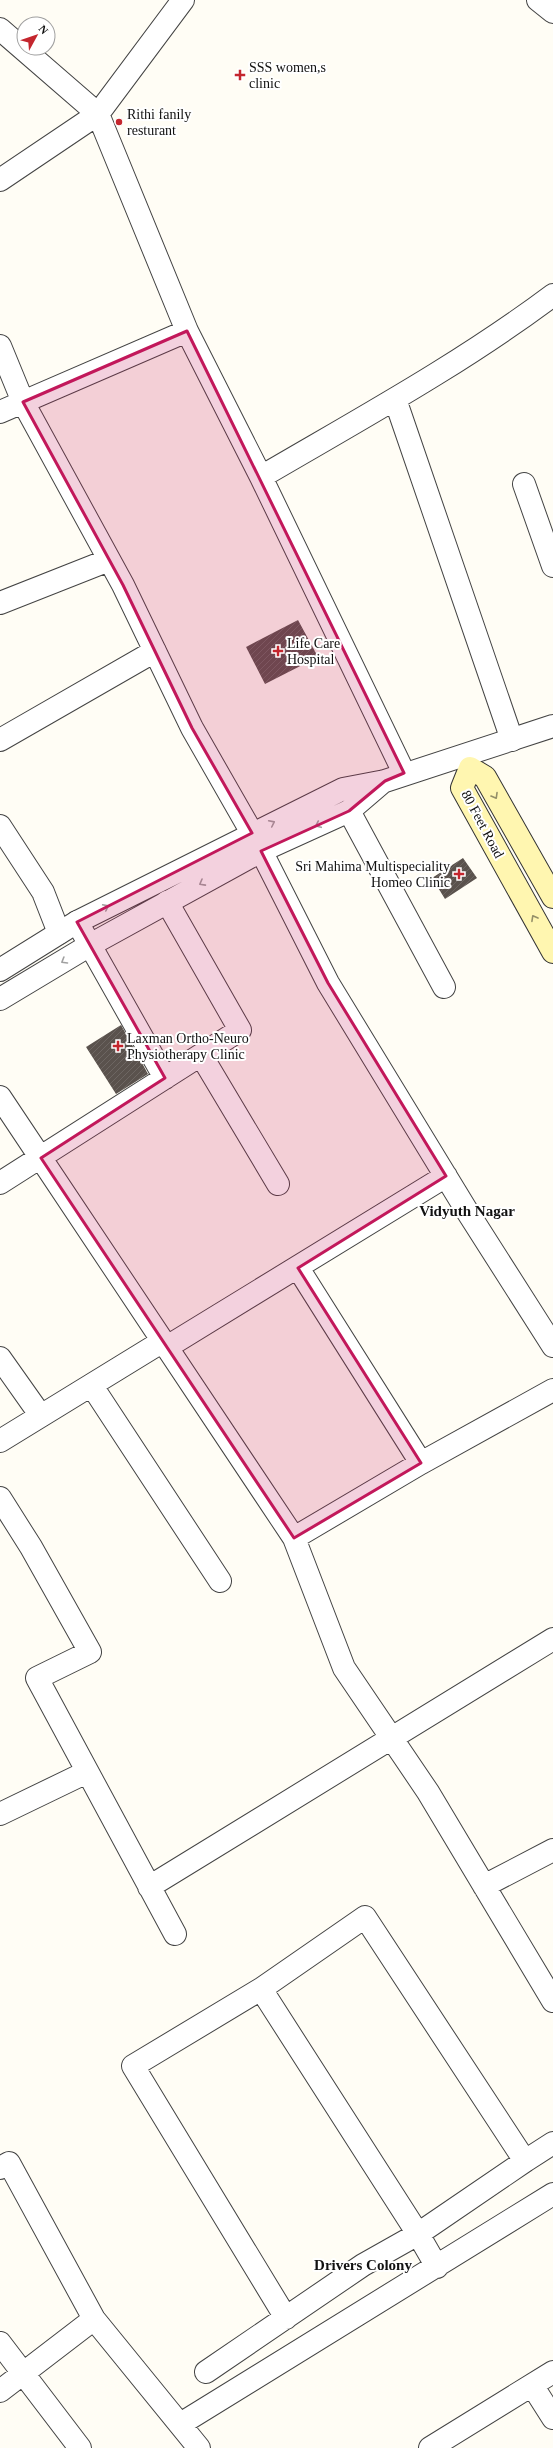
<svg xmlns="http://www.w3.org/2000/svg" width="553" height="2448" font-family="Georgia,serif">
<style>
.building{fill:url(#building-hatch)}
.lines{fill:none;stroke-linecap:round;stroke-linejoin:round}
.minor-casing{stroke:#444;stroke-width:24}
.tertiary-casing{stroke:#444;stroke-width:24}
.secondary-casing{stroke:#333;stroke-width:24}
.minor{stroke:#fff;stroke-width:22}
.tertiary{stroke:#fff;stroke-width:22}
.secondary{stroke:#fff6b0;stroke-width:22}
.oneway{stroke:#948f68}
.oneway2{stroke:#a0a0a0}
.marked{fill:#c2185b;fill-opacity:0.2;stroke:#c2185b;stroke-width:3;stroke-linejoin:round}
.poi-dot{fill:#c4262e;stroke:#fff;stroke-width:1.5}
.labels{text-anchor:middle;stroke-width:4;stroke-linejoin:round;paint-order:stroke}
.poi-label{font-size:14px;fill:#111;stroke:#fff;text-anchor:start}
.street-label{font-size:14px;fill:#111;stroke:#fff}
.neighbourhood-label{font-size:15px;font-weight:bold;fill:#111;stroke:#fff}
</style>
<defs>
<pattern id="building-hatch" width="6" height="6" patternUnits="userSpaceOnUse"><rect width="6" height="6" fill="#5a524d"/><path d="M-1 1l2-2M0 6l6-6M5 7l2-2" fill="none" stroke="#6d6662"/></pattern>
</defs>
<rect width="100%" height="100%" fill="#fffdf5"/>
<path class="building" d="M 298,620 L 318,657 L 265,684 L 246,647 Z
M 463,858 L 477,878 L 445,899 L 432,878 Z
M 121,1025 L 148,1074 L 116,1094 L 86,1047 Z"/>
<g class="lines">
<defs>
<path id="minor" d="M 183,0 L 98,114 L 187,331 L 261,477 L 404,773
M 538,0 L 553,12
M 0,29 L 98,114 L 0,180
M 0,346 L 23,402 L 123,585 L 192,728 L 252,833 L 328,983 L 467,1211 L 553,1346
M 395,399 L 512,740
M 0,412 L 187,331
M 261,477 C 360,419 461,364 553,295
M 524,484 L 553,566
M 0,603 L 109,560
M 0,740 L 155,651
M 349,811 L 444,987
M 0,826 L 43,892 L 59,933
M 77,922 L 165,1078
M 201,1055 L 278,1184
M 0,1097 L 294,1538
M 0,1183 L 240,1030 L 167,902
M 298,1268 L 421,1463
M 167,1347 L 446,1176
M 0,1358 L 41,1416
M 92,1386 L 220,1581
M 553,1390 L 421,1463 L 294,1538 L 344,1668 L 428,1792 L 553,2001
M 0,1441 L 163,1341
M 0,1498 L 31,1547 L 90,1652 L 37,1678 L 175,1934
M 0,1814 L 87,1772
M 484,1886 L 553,1850
M 149,1887 L 553,1639
M 261,1989 L 418,2234 L 437,2267
M 0,2168 L 9,2163 L 94,2319 L 0,2391
M 286,2318 L 133,2066 L 261,1989 L 365,1917 L 525,2161 L 553,2143
M 94,2319 L 199,2448
M 0,2343 L 80,2448
M 206,2372 L 363,2265 L 418,2234 L 525,2161
M 532,2385 L 553,2418
M 182,2423 L 553,2194
M 430,2448 L 553,2372"/>
<path id="tertiary" d="M 0,970 L 77,922 L 343,789 L 385,781 L 553,726
M 0,999 L 90,945 L 261,851 L 349,811 L 384,781"/>
<path id="secondary" d="M 553,897 L 485,777 L 470,768 L 462,788 L 553,952"/>
</defs>
<use href="#minor" class="minor-casing"/>
<use href="#tertiary" class="tertiary-casing"/>
<use href="#secondary" class="secondary-casing"/>
<use href="#minor" class="minor"/>
<use href="#tertiary" class="tertiary"/>
<use href="#secondary" class="secondary"/>
</g>
<defs><path id="oneway-chevron" d="M-2-3.5L2.5 0L-2 3.5" fill="none" stroke-width="1.6" stroke-linecap="round" stroke-linejoin="round"/></defs>
<g class="oneway">
<use href="#oneway-chevron" transform="translate(495 796) rotate(60)"/>
<use href="#oneway-chevron" transform="translate(534 918) rotate(-119)"/>
</g>
<g class="oneway2">
<use href="#oneway-chevron" transform="translate(272 823) rotate(-26)"/>
<use href="#oneway-chevron" transform="translate(318 825) rotate(155)"/>
<use href="#oneway-chevron" transform="translate(202 883) rotate(151)"/>
<use href="#oneway-chevron" transform="translate(106 907) rotate(-27)"/>
<use href="#oneway-chevron" transform="translate(64 961) rotate(149)"/>
</g>
<path class="marked" d="M 187,331 L 404,773 L 385,781 L 349,811 L 261,851 L 328,983 L 446,1176 L 298,1268 L 421,1463 L 294,1538 L 41,1158 L 165,1078 L 77,922 L 252,833 L 192,728 L 123,585 L 23,402 Z"/>
<g class="poi-dot">
<path d="M238 69h4v4h4v4h-4v4h-4v-4h-4v-4h4z"/>
<circle cx="119" cy="122" r="4"/>
<path d="M276 645h4v4h4v4h-4v4h-4v-4h-4v-4h4z"/>
<path d="M457 868h4v4h4v4h-4v4h-4v-4h-4v-4h4z"/>
<path d="M116 1040h4v4h4v4h-4v4h-4v-4h-4v-4h4z"/>
</g>
<g class="labels">
<g class="poi-label">
<text x="249" y="72">SSS women,s<tspan x="249" dy="16">clinic</tspan></text>
<text x="127" y="119">Rithi fanily<tspan x="127" dy="16">resturant</tspan></text>
<text x="287" y="648">Life Care<tspan x="287" dy="16">Hospital</tspan></text>
<text x="450" y="871" text-anchor="end">Sri Mahima Multispeciality<tspan x="450" dy="16">Homeo Clinic</tspan></text>
<text x="127" y="1043">Laxman Ortho-Neuro<tspan x="127" dy="16">Physiotherapy Clinic</tspan></text>
</g>
<g class="street-label">
<text transform="translate(483 824) rotate(62)" y="5">80 Feet Road</text>
</g>
<g class="neighbourhood-label">
<text x="467" y="1216">Vidyuth Nagar</text>
<text x="363" y="2270">Drivers Colony</text>
</g>
</g>
<g transform="translate(36 36) rotate(50)"><circle r="19" fill="#ffffff" stroke="#a0a0a0"/>
<path d="M0-3L7 15L0 10L-7 15Z" fill="#c4262e"/>
<text y="-6" font-size="11" font-weight="bold" text-anchor="middle" fill="#111111">N</text>
</g>
</svg>
